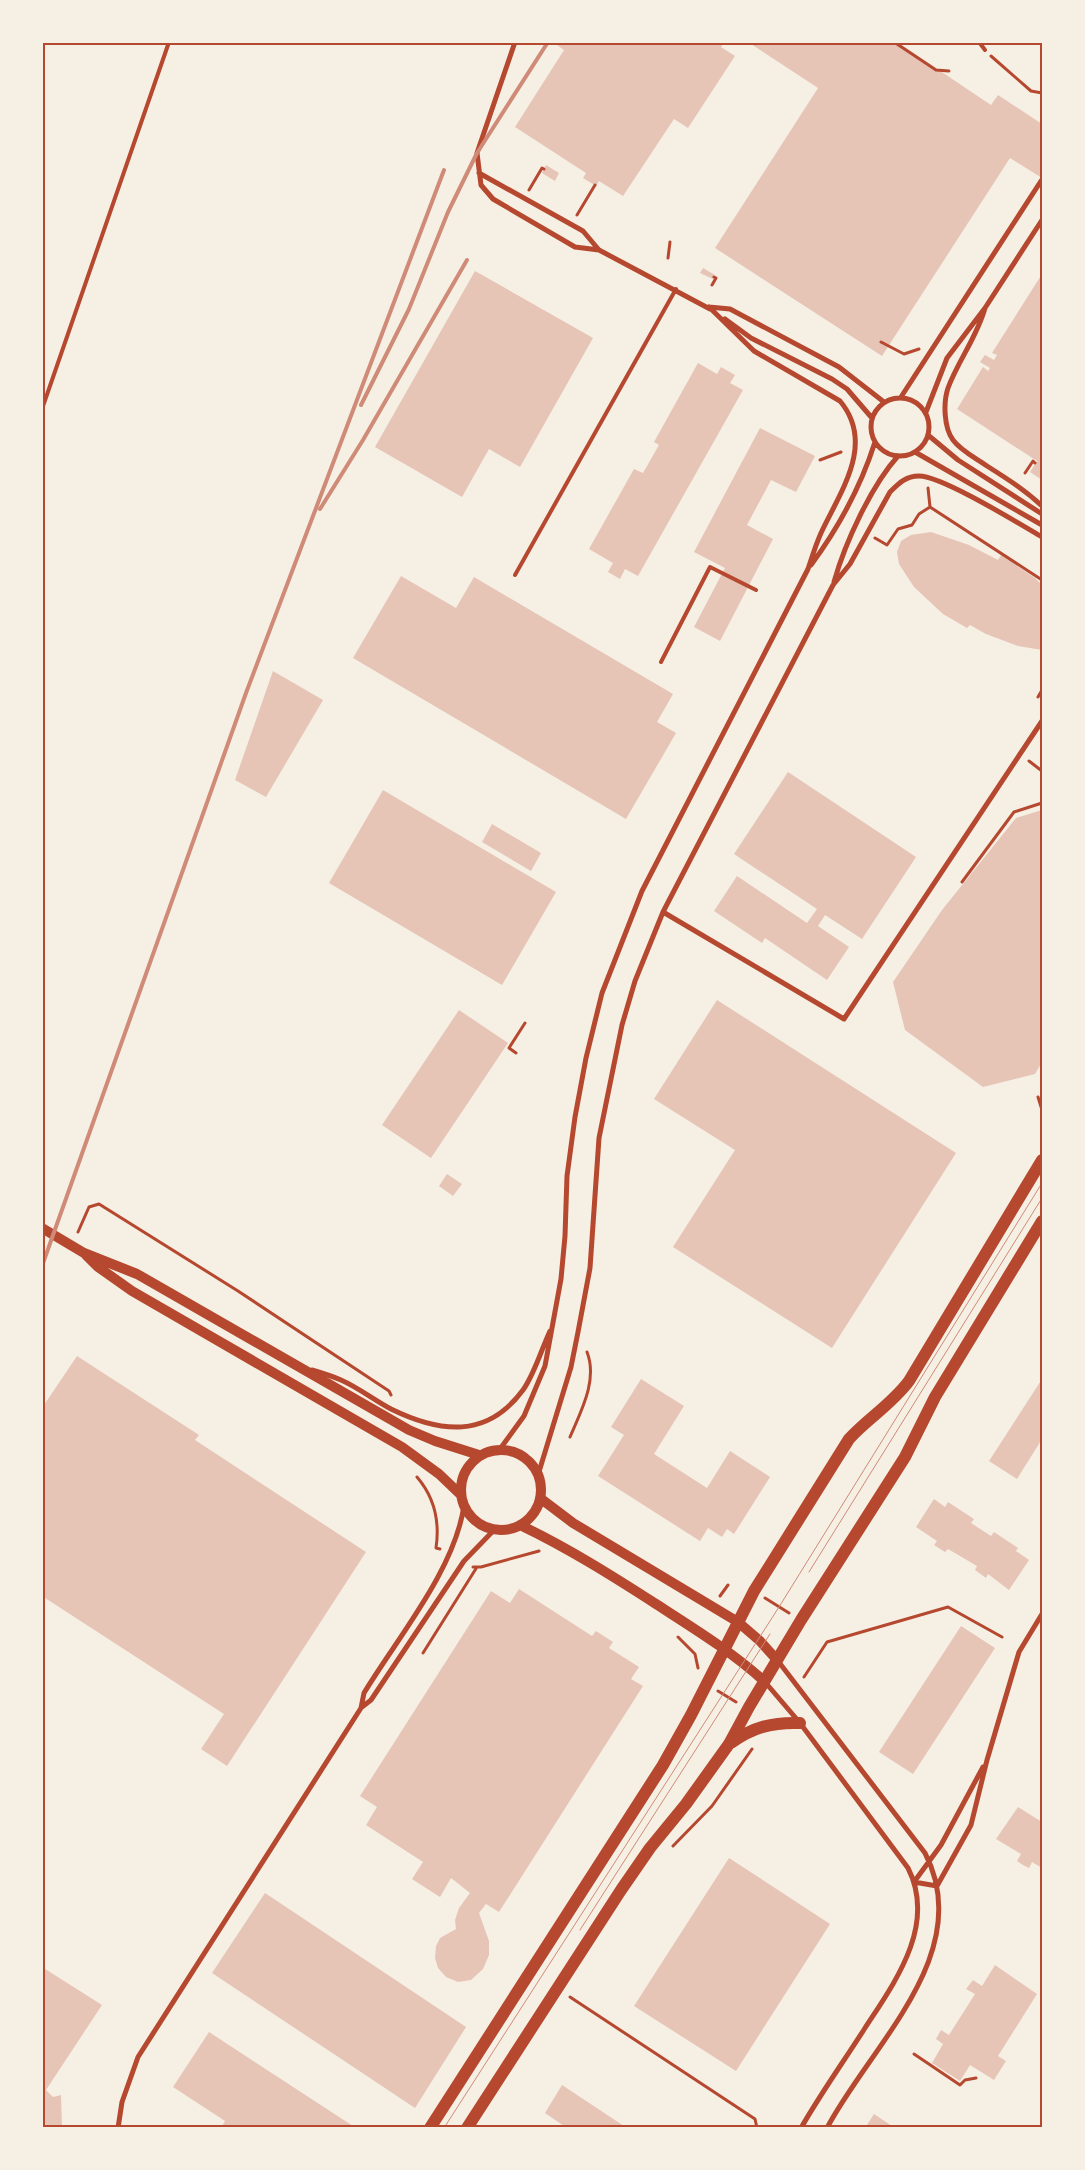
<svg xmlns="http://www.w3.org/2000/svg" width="1085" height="2170" font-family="Commissioner,sans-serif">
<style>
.building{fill:#e6c5b7}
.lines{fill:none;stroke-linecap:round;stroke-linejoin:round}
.path{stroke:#b5482f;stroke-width:3}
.service{stroke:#b5482f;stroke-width:4}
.minor{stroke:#b5482f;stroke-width:5}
.secondary{stroke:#b5482f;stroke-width:10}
.primary{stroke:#b5482f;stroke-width:12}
.tram{stroke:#cf8b77;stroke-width:1}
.rail{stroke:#cf8b77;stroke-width:4}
.neatline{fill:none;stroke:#b5482f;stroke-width:2}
</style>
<rect width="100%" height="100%" fill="#f6efe4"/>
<path class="building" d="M 553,42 L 724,42 L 721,47 L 735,56 L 688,128 L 674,119 L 623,196 L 599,181 L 596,186 L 583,178 L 586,173 L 515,127 L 564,50 Z
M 748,42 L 897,42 L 991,105 L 998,95 L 1042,124 L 1042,178 L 1010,158 L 882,356 L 715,248 L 818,88 Z
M 546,165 L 559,173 L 555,181 L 542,173 Z
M 703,268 L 715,275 L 713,279 L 700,273 Z
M 475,271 L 593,338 L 520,467 L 489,449 L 462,497 L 375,447 Z
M 1042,274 L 1042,480 L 1030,472 L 1037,461 L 957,409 L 983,367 L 988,371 L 990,368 L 980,362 L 985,355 L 994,360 L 997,355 L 992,353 Z
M 698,363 L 717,374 L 721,367 L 735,375 L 730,383 L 743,390 L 638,576 L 625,569 L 620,579 L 608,572 L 613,563 L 589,549 L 634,469 L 643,473 L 659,445 L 654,442 Z
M 760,428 L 815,456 L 796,492 L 771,480 L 747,525 L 773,539 L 720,641 L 694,627 L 725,568 L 694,552 Z
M 931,532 L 969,545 L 998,560 L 1001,555 L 1035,578 L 1042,585 L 1042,650 L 1018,646 L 986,634 L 970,625 L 967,628 L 943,614 L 914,587 L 899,564 L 897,552 L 901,541 L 911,535 Z
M 401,576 L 456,608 L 474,577 L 673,694 L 657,722 L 676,733 L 626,819 L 353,658 Z
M 273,671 L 323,700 L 266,797 L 235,780 Z
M 788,772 L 916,857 L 862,939 L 825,915 L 818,926 L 849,947 L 827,980 L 765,938 L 762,943 L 714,911 L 737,876 L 807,923 L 817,909 L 734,854 Z
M 383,790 L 556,892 L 502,985 L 329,883 Z
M 1042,810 L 1042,1062 L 1035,1074 L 983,1087 L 905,1030 L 893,982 L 942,910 L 1016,818 Z
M 492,824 L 541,853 L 531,871 L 482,842 Z
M 717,1000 L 956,1153 L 832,1348 L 673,1247 L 735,1150 L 654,1099 Z
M 459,1010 L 508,1043 L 431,1158 L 382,1125 Z
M 447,1174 L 462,1184 L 453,1196 L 439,1186 Z
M 77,1356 L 199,1435 L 195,1440 L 366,1552 L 227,1766 L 201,1749 L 224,1714 L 42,1596 L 42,1408 Z
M 641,1379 L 684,1406 L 654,1454 L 707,1488 L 730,1451 L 770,1477 L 734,1534 L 727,1529 L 722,1537 L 708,1528 L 700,1541 L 598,1476 L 624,1435 L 611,1427 Z
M 1042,1379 L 1042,1439 L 1017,1479 L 989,1461 Z
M 934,1499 L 945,1507 L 948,1502 L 974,1519 L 971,1523 L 991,1536 L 994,1532 L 1018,1548 L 1016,1551 L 1029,1560 L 1009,1590 L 988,1574 L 986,1578 L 975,1570 L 977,1566 L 948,1549 L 945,1552 L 934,1545 L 937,1541 L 916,1527 Z
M 519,1589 L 592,1636 L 596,1631 L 613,1642 L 609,1648 L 639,1667 L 631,1679 L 643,1686 L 499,1912 L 486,1904 L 479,1913 L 489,1941 L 489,1955 L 483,1969 L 471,1980 L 458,1982 L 446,1977 L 438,1968 L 435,1958 L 436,1946 L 440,1938 L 456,1929 L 455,1920 L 459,1908 L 470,1893 L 451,1878 L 440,1897 L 412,1879 L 423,1862 L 366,1825 L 377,1807 L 360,1796 L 491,1591 L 510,1603 Z
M 961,1626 L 995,1648 L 913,1774 L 879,1752 Z
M 1018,1807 L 1042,1822 L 1042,1868 L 1032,1862 L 1029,1868 L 1023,1865 L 1017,1861 L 1021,1854 L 996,1839 Z
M 729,1858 L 830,1924 L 736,2071 L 634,2006 Z
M 265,1893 L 466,2027 L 415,2108 L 212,1973 Z
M 995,1965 L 1037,1994 L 998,2056 L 1006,2061 L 994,2080 L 970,2065 L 960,2081 L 932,2063 L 943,2044 L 936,2039 L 941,2030 L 949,2035 L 975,1994 L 966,1989 L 973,1980 L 982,1986 Z
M 42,1967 L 102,2005 L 46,2090 L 53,2097 L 61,2095 L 62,2128 L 42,2128 Z
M 209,2032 L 356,2128 L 221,2128 L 225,2121 L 173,2087 Z
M 562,2085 L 627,2128 L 567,2128 L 545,2113 Z
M 874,2114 L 895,2128 L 865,2128 Z"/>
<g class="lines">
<path class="path" d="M 894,42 L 936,70 L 949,71
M 991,56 L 1031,91 L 1042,93
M 529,190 L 542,168 L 544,169
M 577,215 L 595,185
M 668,258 L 670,242
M 712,285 L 716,278 L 714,277
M 881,342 L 904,354 L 919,349
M 820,460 L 841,452
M 1025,473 L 1033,461 L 1035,463
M 930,507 L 1042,580
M 875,538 L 887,545 L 898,529 L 912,525 L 919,514 L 930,507 L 928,488
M 1038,697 L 1042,690
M 1029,761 L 1042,771
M 962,882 L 1014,812 L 1042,803
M 516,1053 L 509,1048 L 525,1023
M 1038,1097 L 1042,1110
M 78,1232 L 89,1207 L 99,1204 L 238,1291 L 389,1391 L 391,1395
M 570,1437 C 581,1411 598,1380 587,1352
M 417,1477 C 435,1498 440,1521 436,1548 L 440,1549
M 473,1567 L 481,1567 L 539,1551
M 720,1596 L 728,1585
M 765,1598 L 789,1613
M 678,1637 L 695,1654 L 698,1668
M 423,1653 L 477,1567
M 804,1677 L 827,1642 L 948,1607 L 1002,1637
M 718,1691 L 736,1702
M 673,1846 L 712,1806 L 752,1749
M 570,1997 L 755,2119 L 757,2128
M 914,2054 L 960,2085 L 965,2080 L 976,2078"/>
<path class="service" d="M 979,42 L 985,50
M 42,409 L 169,42
M 515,575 L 676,289
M 661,662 L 710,567 L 756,590"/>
<path class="minor" d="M 515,42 L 477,153 L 481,185 L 493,199 L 575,247 L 599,250
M 479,173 L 583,231 L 599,250 L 710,309
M 709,307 L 730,309 L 839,367 L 884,402
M 985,308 C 977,337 958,361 948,388 C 943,403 944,428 953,440 C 961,451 976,458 987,466 C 1006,478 1025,490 1042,506
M 725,319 L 751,338 L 832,379 L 847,389 L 872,418
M 901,397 L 1041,181
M871 427a29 29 0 1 1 58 0a29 29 0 1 1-58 0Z
M 926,412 L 947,358 L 985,308 L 1042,220
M 928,435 L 958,460 L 1042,514
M 915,452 L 1042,525
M 811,565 C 839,527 861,486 875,442
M 834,582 C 845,543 871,486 898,456
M 663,912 L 844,1019 L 1042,721
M 312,1370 C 322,1373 332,1376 341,1380 C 359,1388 374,1400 391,1409 C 440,1433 487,1439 523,1390 C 534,1375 542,1348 550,1331
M 500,1449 L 524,1416 L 545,1366 L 561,1279 L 565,1236 L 567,1176 L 575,1117 L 586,1058 L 602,993 L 642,891 L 808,569 C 812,557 816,544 821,533 C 840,492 876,444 840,401 L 754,351 L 709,307
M 538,1475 L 571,1367 L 578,1332 L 590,1268 L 599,1138 L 622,1025 L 635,981 L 663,912 L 833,585 L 850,564 L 890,492 C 899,483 906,476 919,476 C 942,476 1018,523 1042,537
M 778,1661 L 925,1853 C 977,1953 870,2046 827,2128
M 765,1682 L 800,1723 L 908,1868 C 937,1925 895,1982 865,2028 C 844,2061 821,2093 801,2128
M 362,1707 L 371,1700 L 464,1561 L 495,1529
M 914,1882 L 941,1845 L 983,1767
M 914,1882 L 937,1886
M 937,1886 L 971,1825 L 987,1760 L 1019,1652 L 1042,1614
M 118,2128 L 122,2102 L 138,2057 L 361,1708 L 364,1693 C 398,1637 454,1571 464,1506"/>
<path class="secondary" d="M 42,1228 L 84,1253 L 137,1274 L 409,1430 L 435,1441 L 479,1455
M 86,1255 L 98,1267 L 132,1291 L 402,1447 L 439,1474 L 461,1495
M461 1490a40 40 0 1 1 80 0a40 40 0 1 1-80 0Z
M 540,1498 L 573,1523 L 738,1622 L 760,1641 L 777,1660
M 520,1525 C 568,1548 611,1575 656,1604 C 693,1628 731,1651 764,1681"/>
<path class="primary" d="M 731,1743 C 753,1727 773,1722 800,1723
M 430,2128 L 663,1765 L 691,1715 L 754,1591 L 849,1439 C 868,1418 891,1405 909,1381 L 1042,1160
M 467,2128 L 621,1890 L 650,1848 L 686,1804 L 729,1744 L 749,1707 L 801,1620 L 905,1457 L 935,1397 L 1042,1221"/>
<path class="tram" d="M 809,1572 L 1042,1198
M 580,1930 L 770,1634
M 444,2128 L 779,1607 L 1042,1183"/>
<path class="rail" d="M 361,405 L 409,309 L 448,212 L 477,153 L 548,42
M 320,509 L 363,440 L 467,260
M 42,1266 L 246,693 L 444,170"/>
</g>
<rect width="1085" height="2170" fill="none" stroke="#f6efe4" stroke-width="88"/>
<rect x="44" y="44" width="997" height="2082" class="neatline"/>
</svg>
